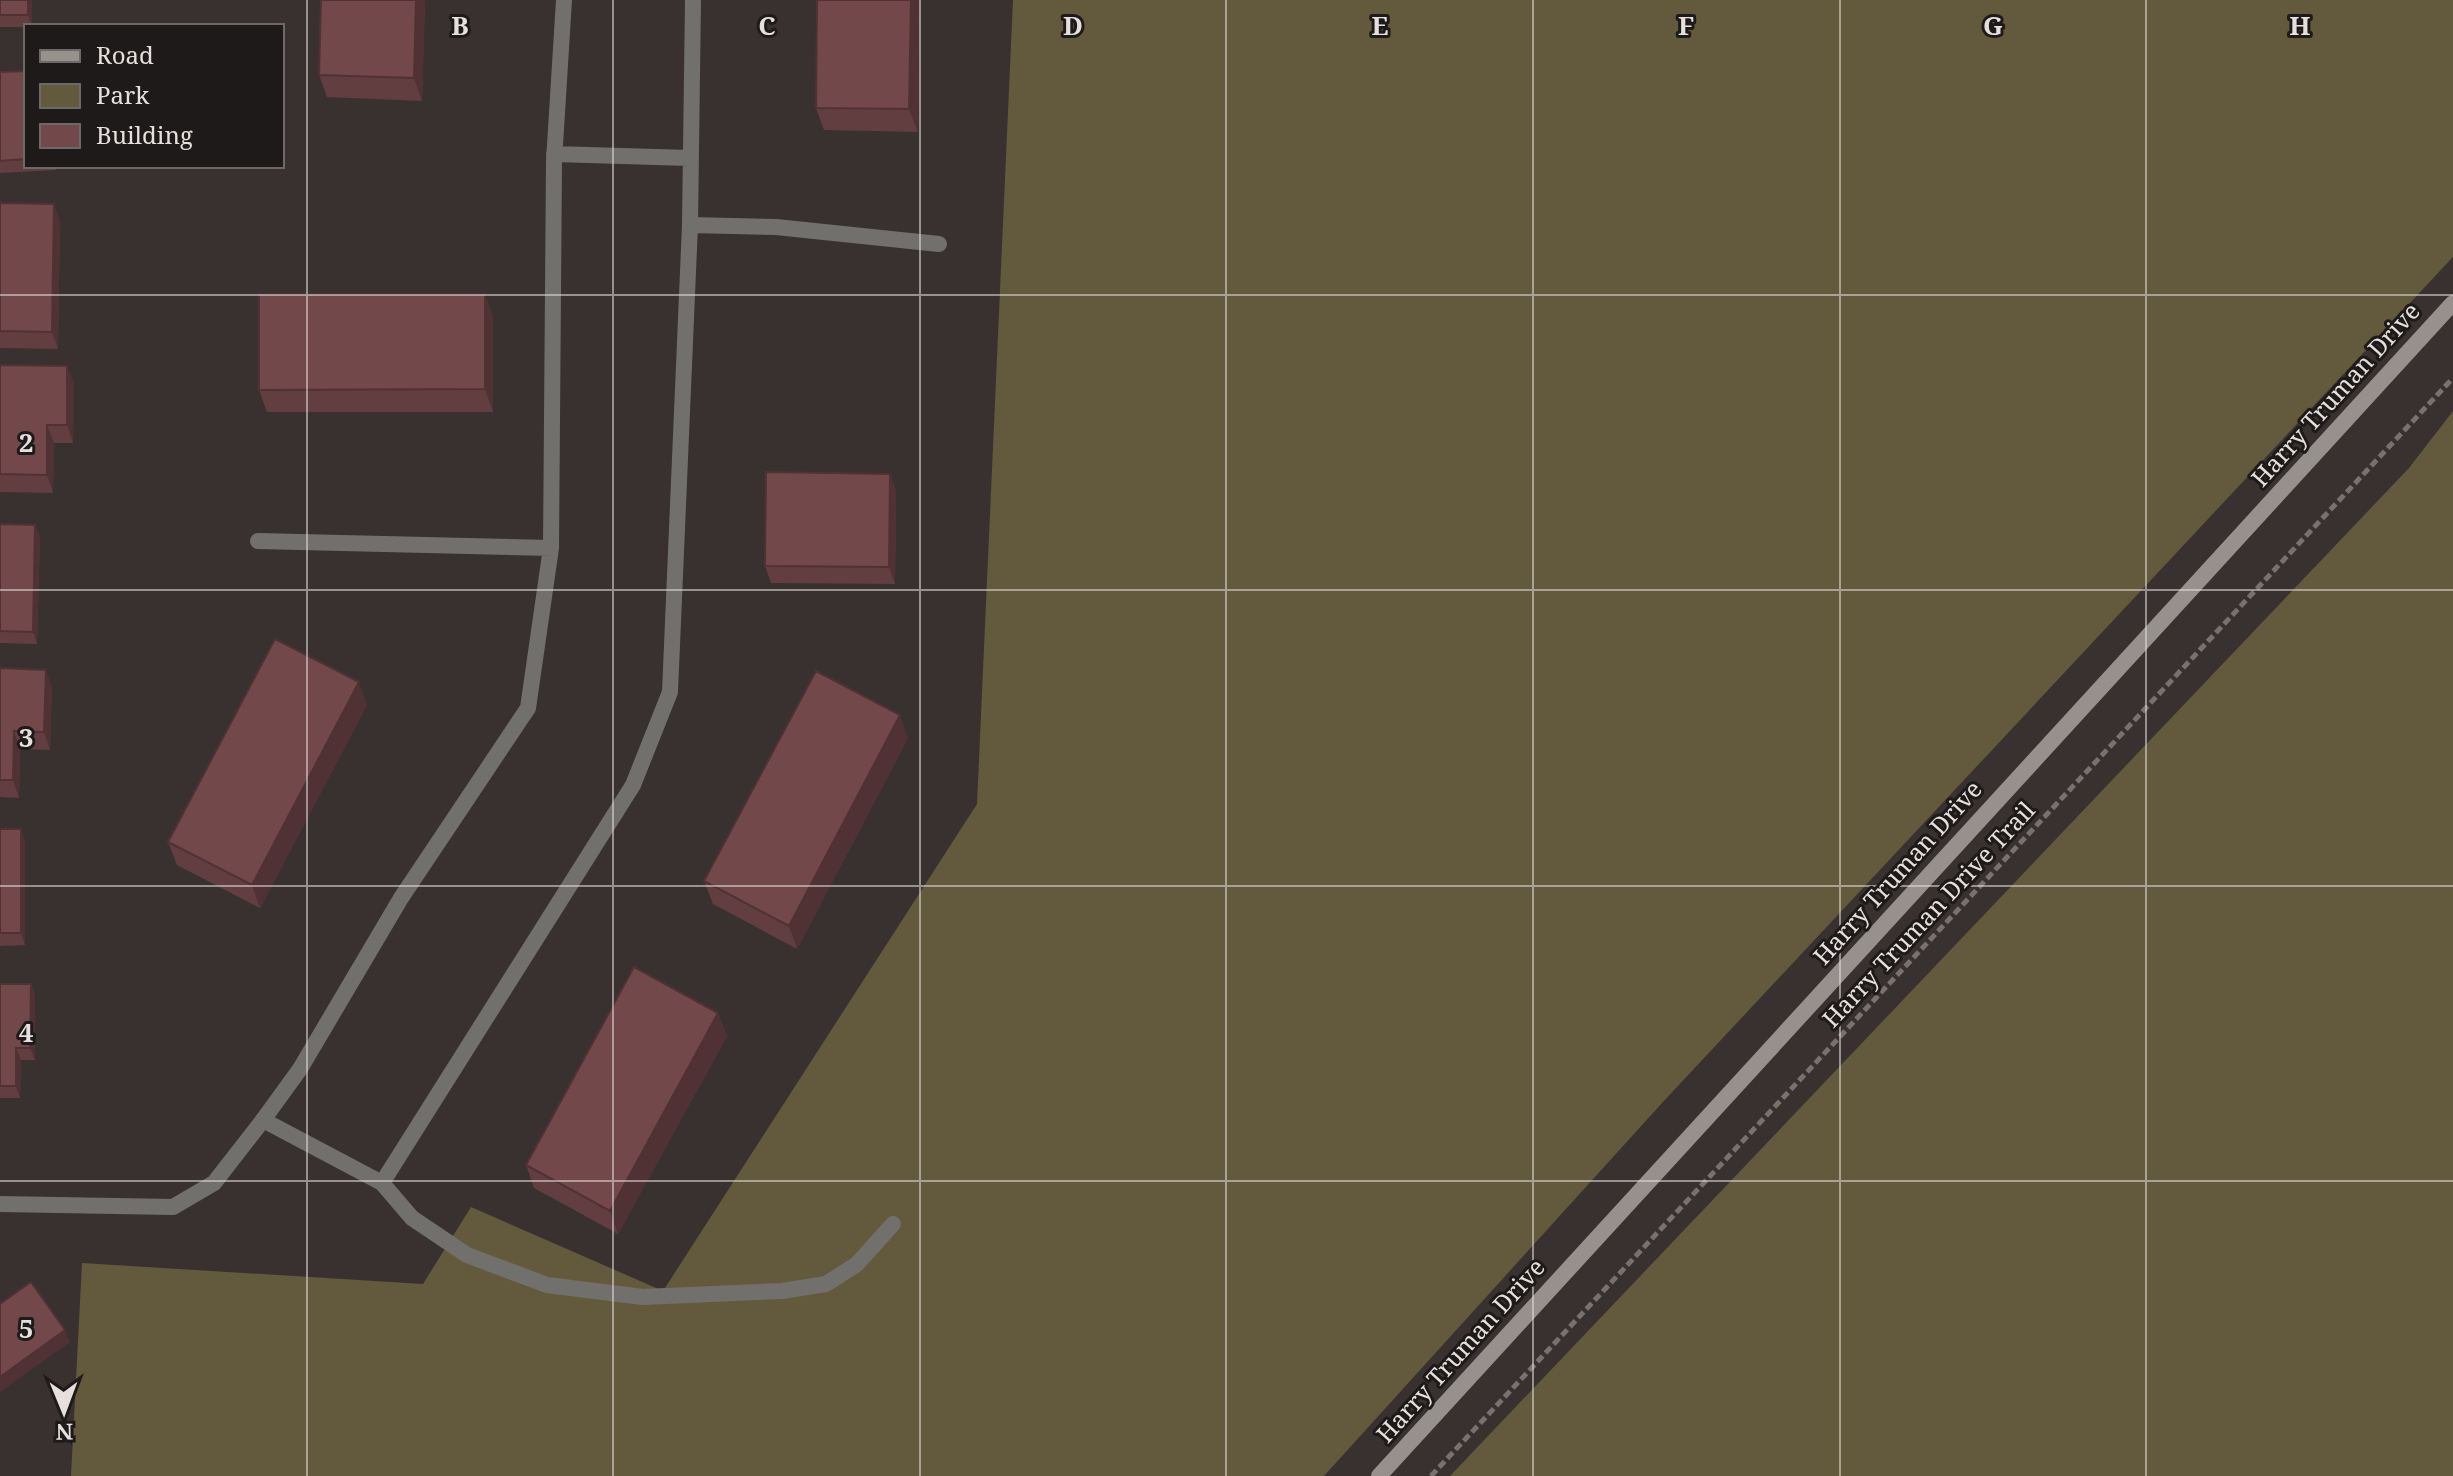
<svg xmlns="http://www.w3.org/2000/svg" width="2453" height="1476" font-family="'Noto Serif',serif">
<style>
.green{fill:#63593c}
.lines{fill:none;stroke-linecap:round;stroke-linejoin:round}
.path{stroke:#78716f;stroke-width:5;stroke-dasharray:8 4;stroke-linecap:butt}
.service{stroke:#72706d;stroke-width:16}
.minor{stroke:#72706d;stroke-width:16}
.secondary{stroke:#96918d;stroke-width:16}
.wall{fill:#623e40}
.shaded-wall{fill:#503234}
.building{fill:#72484b;stroke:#503234;stroke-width:2}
.grid{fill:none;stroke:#e5e0de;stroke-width:2;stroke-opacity:0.55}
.labels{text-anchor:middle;stroke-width:6;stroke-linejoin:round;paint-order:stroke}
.street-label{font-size:24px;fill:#e5e0de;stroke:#1d1a19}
.grid-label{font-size:26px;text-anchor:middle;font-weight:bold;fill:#e5e0de;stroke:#1d1a19;stroke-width:6;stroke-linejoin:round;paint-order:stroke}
</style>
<rect width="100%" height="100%" fill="#38312f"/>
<path class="green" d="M 1013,0 L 2453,0 L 2453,257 L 1662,1103 L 1324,1476 L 71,1476 L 82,1263 L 423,1284 L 471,1207 L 663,1291 L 977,804 Z
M 2453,411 L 2453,1476 L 1450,1476 L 2409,468 Z"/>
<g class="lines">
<path class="path" d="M 1431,1476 L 2453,378"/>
<path class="service" d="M 554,154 L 690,158
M 690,225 L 693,0
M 258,541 L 551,548 L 554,161 L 564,0
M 551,548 L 528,708 L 401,898 L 300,1069 L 263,1120 L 382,1183 L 633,785 L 670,692 L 690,225 L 776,227 L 939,244
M 382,1183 L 412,1218 L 467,1255 L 547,1285 L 643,1297 L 782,1291 L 826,1284 L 857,1264 L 893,1224"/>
<path class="minor" d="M 0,1204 L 173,1207 L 214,1183 L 263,1120"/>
<path class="secondary" d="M 1379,1476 L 2453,303"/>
</g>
<path class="wall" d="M 0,0 L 32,0 L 32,26 L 26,26 L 26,27 L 0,27 Z
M 425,0 L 422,101 L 327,97 L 319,75 Z
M 920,0 L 918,132 L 824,130 L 816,108 Z
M 26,71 L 26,166 L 56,166 L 56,170 L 0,173 L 0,72 Z
M 0,203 L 54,204 L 60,221 L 58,349 L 0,348 Z
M 493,316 L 493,412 L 267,412 L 259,390 Z
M 0,365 L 74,383 L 73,443 L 54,443 L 53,493 L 0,492 Z
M 890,474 L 896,492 L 895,584 L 771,583 L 765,566 Z
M 0,524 L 35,525 L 40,537 L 37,644 L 0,643 Z
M 0,668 L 52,687 L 50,750 L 20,749 L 19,798 L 0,797 Z
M 367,705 L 260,908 L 177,865 L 168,842 Z
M 908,738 L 797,949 L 713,904 L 704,881 Z
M 0,829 L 25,841 L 25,945 L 0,946 Z
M 0,984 L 31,984 L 35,996 L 35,1060 L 21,1060 L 20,1098 L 0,1098 Z
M 718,1013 L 727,1036 L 618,1234 L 534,1188 L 526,1165 Z"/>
<path class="shaded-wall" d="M 28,0 L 32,0 L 32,26 L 28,15 Z
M 416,0 L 425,0 L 422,101 L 414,78 Z
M 911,0 L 920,0 L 918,132 L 909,109 Z
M 54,204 L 60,221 L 58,349 L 52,332 Z
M 485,294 L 493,316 L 493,412 L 485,389 Z
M 67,366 L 74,383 L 73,443 L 67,425 Z
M 47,425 L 54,443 L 53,493 L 47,475 Z
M 890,474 L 896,492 L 895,584 L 889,567 Z
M 35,525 L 40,537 L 37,644 L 33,632 Z
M 46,670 L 52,687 L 50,750 L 44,732 Z
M 359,682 L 367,705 L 260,908 L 252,885 Z
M 900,715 L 908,738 L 797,949 L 789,926 Z
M 14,731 L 20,749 L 19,798 L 13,780 Z
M 21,829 L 25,841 L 25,945 L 21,933 Z
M 31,984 L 35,996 L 35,1060 L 30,1048 Z
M 718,1013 L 727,1036 L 618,1234 L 610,1211 Z
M 16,1048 L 21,1060 L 20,1098 L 16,1086 Z
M 65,1330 L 70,1342 L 0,1392 L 0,1377 Z"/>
<path class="building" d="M 0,0 L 28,0 L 28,15 L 0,15 Z
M 321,0 L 416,0 L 414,78 L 319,75 Z
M 817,0 L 911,0 L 909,109 L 816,108 Z
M 26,71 L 26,159 L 0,161 L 0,72 Z
M 0,203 L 54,204 L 52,332 L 0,331 Z
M 259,294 L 485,294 L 485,389 L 259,390 Z
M 0,365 L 67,366 L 67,425 L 47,425 L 47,475 L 0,474 Z
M 766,472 L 890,474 L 889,567 L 765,566 Z
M 0,524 L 35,525 L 33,632 L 0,631 Z
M 275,639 L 359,682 L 252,885 L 168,842 Z
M 0,668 L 46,670 L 44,732 L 14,731 L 13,780 L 0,780 Z
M 816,671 L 900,715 L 789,926 L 704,881 Z
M 0,829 L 21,829 L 21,933 L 0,933 Z
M 634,967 L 718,1013 L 610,1211 L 526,1165 Z
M 0,984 L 31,984 L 30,1048 L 16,1048 L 16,1086 L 0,1086 Z
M 31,1282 L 65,1330 L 0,1377 L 0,1304 Z"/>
<path class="grid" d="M 307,0 L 307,1476M 613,0 L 613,1476M 920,0 L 920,1476M 1226,0 L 1226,1476M 1533,0 L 1533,1476M 1840,0 L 1840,1476M 2146,0 L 2146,1476M 0,295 L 2453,295M 0,590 L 2453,590M 0,886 L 2453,886M 0,1181 L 2453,1181"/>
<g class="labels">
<g class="street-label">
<text transform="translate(2336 395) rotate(-48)" y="8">Harry Truman Drive</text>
<text transform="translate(1898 873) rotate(-48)" y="8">Harry Truman Drive</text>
<text transform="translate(1929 915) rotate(-47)" y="8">Harry Truman Drive Trail</text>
<text transform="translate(1461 1351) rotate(-48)" y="8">Harry Truman Drive</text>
</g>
</g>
<g class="grid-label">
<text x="460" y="35">B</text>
<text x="767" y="35">C</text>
<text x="1073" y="35">D</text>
<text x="1380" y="35">E</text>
<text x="1686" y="35">F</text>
<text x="1993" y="35">G</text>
<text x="2300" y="35">H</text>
<text x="26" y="452">2</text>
<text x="26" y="747">3</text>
<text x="26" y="1042">4</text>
<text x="26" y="1338">5</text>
</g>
<rect x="24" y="24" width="260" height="144" fill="#1d1a19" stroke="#6d6968" stroke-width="2"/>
<rect x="40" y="50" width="40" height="12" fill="#96918d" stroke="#6d6968" stroke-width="2"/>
<text x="96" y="64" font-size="24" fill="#e5e0de">Road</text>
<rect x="40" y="84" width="40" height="24" fill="#63593c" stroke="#6d6968" stroke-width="2"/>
<text x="96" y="104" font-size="24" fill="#e5e0de">Park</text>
<rect x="40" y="124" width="40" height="24" fill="#72484b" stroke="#6d6968" stroke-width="2"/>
<text x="96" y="144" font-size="24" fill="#e5e0de">Building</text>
<g transform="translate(64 1412) rotate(179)" stroke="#1d1a19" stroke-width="6" paint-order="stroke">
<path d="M0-6L14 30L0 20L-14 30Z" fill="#e5e0de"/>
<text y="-12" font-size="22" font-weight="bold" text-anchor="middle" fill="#e5e0de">N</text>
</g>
</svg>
